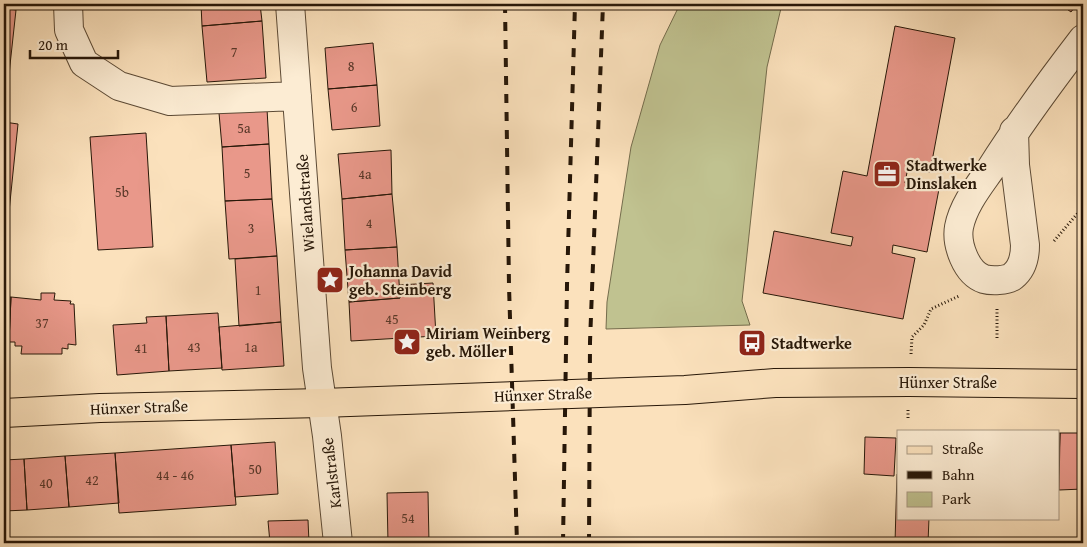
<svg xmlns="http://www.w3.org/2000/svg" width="1087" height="547" font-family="'Gentium Book Plus',serif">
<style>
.green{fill:#c0c290;stroke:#746c4c}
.building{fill:#e9988a;stroke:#271708}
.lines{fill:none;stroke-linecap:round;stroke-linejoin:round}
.minor-casing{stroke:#5c4a35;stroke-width:30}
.major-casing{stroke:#271708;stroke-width:30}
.path{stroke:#271708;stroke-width:3;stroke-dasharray:1 2.5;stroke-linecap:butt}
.minor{stroke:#fcecd3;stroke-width:28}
.major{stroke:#fbe1bc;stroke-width:28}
.rail{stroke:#271708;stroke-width:4;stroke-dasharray:9 9;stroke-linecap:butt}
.labels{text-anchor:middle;stroke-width:4.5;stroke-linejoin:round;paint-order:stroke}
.number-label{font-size:14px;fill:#583728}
.poi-label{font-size:16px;font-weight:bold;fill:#271708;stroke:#fcecd3;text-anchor:start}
.street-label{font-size:16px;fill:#271708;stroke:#fcecd3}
</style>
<rect width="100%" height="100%" fill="#fbe1bc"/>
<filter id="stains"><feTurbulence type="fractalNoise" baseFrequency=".004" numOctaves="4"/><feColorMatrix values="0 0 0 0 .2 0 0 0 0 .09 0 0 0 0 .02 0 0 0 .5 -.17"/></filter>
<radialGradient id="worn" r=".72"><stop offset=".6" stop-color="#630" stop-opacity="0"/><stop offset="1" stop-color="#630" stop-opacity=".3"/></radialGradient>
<path class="green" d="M 680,4 L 782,4 L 767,67 L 742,301 L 750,325 L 606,329 L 607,302 L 631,147 L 660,45 Z"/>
<path class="building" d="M 201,4 L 260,4 L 262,21 L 202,26 Z
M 1060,4 L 1077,4 L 1071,12 Z
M 4,8 L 16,10 L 10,65 L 4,64 Z
M 262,21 L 266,78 L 207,82 L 202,26 Z
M 895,26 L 955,38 L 930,172 L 908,167 L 905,183 L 939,189 L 927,252 L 893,245 L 892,253 L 915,258 L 903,319 L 763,293 L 774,231 L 851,246 L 853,237 L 831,233 L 843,171 L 867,176 Z
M 373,43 L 377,85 L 328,89 L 325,48 Z
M 4,64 L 10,65 L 5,122 L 4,122 Z
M 377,85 L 380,126 L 332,130 L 328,89 Z
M 267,109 L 269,144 L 222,147 L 219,113 Z
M 4,122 L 18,124 L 6,241 L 4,241 Z
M 146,133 L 153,247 L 98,250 L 90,137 Z
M 269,144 L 272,199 L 225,201 L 222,147 Z
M 391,150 L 392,194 L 342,199 L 338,154 Z
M 392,194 L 397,247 L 345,250 L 342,199 Z
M 272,199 L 277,256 L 229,259 L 225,201 Z
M 397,247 L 400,298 L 349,302 L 345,250 Z
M 277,256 L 281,322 L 239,326 L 235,259 Z
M 433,283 L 436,336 L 351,341 L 349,302 L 400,298 L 399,285 Z
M 41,293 L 55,293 L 54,300 L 71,301 L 70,304 L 74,304 L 76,345 L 68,344 L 68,349 L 62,348 L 62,354 L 21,354 L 22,346 L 15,346 L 15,342 L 9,342 L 11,297 L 41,300 Z
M 4,297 L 11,297 L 9,342 L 4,342 Z
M 218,313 L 222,368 L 169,371 L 166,316 Z
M 166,316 L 169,371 L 117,375 L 113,325 L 147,323 L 146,317 Z
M 281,322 L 284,366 L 222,370 L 219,327 Z
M 1058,433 L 1060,433 L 1058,490 Z
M 1060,433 L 1083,433 L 1083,489 L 1059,490 Z
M 865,437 L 896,438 L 894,476 L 864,474 Z
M 275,442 L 278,494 L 235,497 L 231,445 Z
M 231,445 L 236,505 L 119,513 L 115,453 Z
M 115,453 L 119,503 L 69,507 L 65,456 Z
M 65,456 L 69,507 L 27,510 L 24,459 Z
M 24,459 L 27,510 L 4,511 L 4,460 Z
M 897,474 L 898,474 L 898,518 L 929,518 L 928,543 L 895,543 Z
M 428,492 L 429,543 L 388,543 L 387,493 Z
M 308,520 L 309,543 L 270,543 L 268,521 Z"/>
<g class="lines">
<defs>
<path id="minor" d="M 68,4 L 69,30 L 84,63 L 119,86 L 170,101 L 297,96
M 290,4 L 317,368 L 327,436 L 338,543
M 1014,131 L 1015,165 L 1025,245 C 1025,256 1023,268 1013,276 C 1007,281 991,281 984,279 C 966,273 956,244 959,227 C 963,206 978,187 990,170 C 1019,124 1050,82 1083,39"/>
<path id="major" d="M 4,413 L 100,408 L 322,403 L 685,390 L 775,383 L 909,382 L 1083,384"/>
</defs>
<use href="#minor" class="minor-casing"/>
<use href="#major" class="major-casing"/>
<path class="path" d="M 1054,241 L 1083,207
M 997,338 L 997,309
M 911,354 L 912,337 L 924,325 L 931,309 L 959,296
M 908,418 L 908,410"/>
<use href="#minor" class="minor"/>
<use href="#major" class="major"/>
<path class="rail" d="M 505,4 L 509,286 L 517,543
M 563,543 L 567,285 L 575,4
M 589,543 L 590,342 L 603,4"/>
</g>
<defs>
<symbol id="office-square" viewBox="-11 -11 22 22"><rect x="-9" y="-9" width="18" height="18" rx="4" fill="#8f2418" stroke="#fcecd3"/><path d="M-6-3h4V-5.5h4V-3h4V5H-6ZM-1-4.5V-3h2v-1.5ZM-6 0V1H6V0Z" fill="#fff"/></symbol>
<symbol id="sight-square" viewBox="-11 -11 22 22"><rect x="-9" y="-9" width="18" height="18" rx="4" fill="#8f2418" stroke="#fcecd3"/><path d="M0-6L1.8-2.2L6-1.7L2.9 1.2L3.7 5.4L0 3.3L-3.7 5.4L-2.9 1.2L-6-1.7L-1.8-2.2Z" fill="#fff"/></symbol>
<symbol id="bus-square" viewBox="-11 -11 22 22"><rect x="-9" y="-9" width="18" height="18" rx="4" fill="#8f2418" stroke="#fcecd3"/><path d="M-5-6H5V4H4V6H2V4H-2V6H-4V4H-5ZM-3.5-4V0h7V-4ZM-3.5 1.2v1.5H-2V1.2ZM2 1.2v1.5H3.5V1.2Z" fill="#fff"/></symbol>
</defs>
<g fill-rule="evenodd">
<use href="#office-square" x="871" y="158" width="32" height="32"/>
<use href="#sight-square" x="314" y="264" width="32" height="32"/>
<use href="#sight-square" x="391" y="326" width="32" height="32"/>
<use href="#bus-square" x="736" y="327" width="32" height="32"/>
</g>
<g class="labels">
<g class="number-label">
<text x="234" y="57">7</text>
<text x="351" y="71">8</text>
<text x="354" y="112">6</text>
<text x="244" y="133">5a</text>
<text x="247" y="178">5</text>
<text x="365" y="179">4a</text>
<text x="122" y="197">5b</text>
<text x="369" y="228">4</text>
<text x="251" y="233">3</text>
<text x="258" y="295">1</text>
<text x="392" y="324">45</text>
<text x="42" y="328">37</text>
<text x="194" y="352">43</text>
<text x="251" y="352">1a</text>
<text x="141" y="353">41</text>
<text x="255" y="474">50</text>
<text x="175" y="480">44 - 46</text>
<text x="92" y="485">42</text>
<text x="46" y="488">40</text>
<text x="408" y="523">54</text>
</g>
<g class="poi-label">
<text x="906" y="171">Stadtwerke<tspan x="906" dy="18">Dinslaken</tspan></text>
<text x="349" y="277">Johanna David<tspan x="349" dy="18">geb. Steinberg</tspan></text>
<text x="426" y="339">Miriam Weinberg<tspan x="426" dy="18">geb. Möller</tspan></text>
<text x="771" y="349">Stadtwerke</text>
</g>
<g class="street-label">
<text transform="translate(305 203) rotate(-94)" y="6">Wielandstraße</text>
<text x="948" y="388">Hünxer Straße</text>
<text transform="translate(543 394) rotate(-2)" y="6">Hünxer Straße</text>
<text transform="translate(139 407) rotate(-2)" y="6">Hünxer Straße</text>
<text transform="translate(331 473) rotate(-97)" y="6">Karlstraße</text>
</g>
</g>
<rect width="1087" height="547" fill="none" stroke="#fbe1bc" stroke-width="20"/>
<rect x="5" y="5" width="1077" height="537" fill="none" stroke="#271708" stroke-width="2.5"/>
<rect x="10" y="10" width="1067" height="527" fill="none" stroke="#271708"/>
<rect x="897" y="430" width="162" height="90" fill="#fcecd3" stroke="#a79782"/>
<rect x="907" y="446" width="25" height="8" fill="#fbe1bc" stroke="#a79782"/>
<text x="942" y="454" font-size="15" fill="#271708">Straße</text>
<rect x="907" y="471" width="25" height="8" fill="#271708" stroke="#a79782"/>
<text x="942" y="480" font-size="15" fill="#271708">Bahn</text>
<rect x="907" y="492" width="25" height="15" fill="#c0c290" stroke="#a79782"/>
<text x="942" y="504" font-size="15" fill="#271708">Park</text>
<path d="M30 50v8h88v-8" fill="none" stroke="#271708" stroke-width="2.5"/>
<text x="38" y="50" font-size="15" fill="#271708" stroke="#fcecd3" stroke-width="4" paint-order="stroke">20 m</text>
<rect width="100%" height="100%" filter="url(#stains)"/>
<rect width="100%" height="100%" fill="url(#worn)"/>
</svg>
